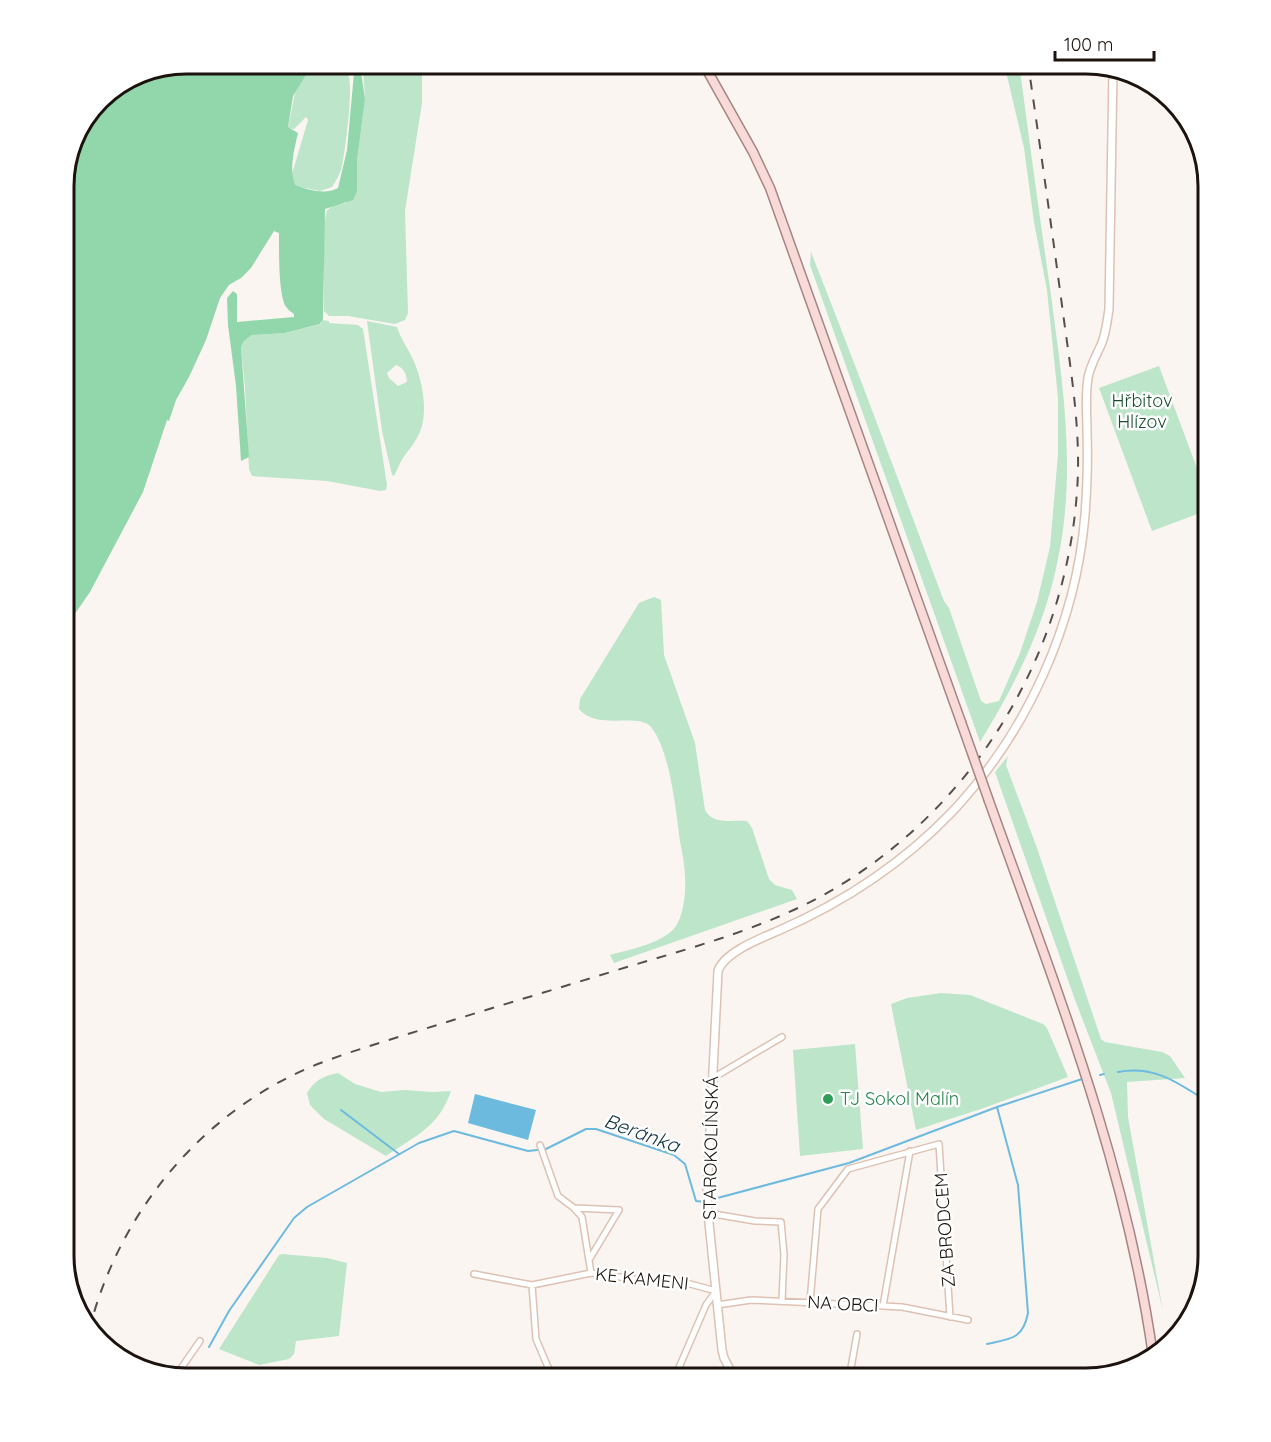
<svg xmlns="http://www.w3.org/2000/svg" width="1271" height="1442" font-family="Quicksand,sans-serif">
<style>
.green{fill:#bce5ca;fill-rule:evenodd}
.forest{fill:#92d7ab}
.water{fill:#6dbadf}
.lines{fill:none;stroke-linecap:round;stroke-linejoin:round}
.stream{stroke:#6dbadf;stroke-width:2}
.minor-casing{stroke:#ddc2b3;stroke-width:8}
.tertiary-casing{stroke:#ddc2b3;stroke-width:10}
.primary-casing{stroke:#a88481;stroke-width:11}
.minor{stroke:#fff;stroke-width:5}
.tertiary{stroke:#fff;stroke-width:7}
.primary{stroke:#f8dad9;stroke-width:8}
.rail{stroke:#574e4a;stroke-width:2;stroke-dasharray:10 10;stroke-linecap:butt}
.primary-bridge-casing{stroke:#a88481;stroke-width:11;stroke-linecap:butt}
.primary-bridge{stroke:#f8dad9;stroke-width:8}
.leisure-dot{fill:#2e9e5b;stroke:#fff;stroke-width:2}
.labels{text-anchor:middle;stroke-width:5;stroke-linejoin:round;paint-order:stroke}
.park-label{font-size:18px;fill:#1a4e31;stroke:#fff}
.leisure-label{font-size:18px;fill:#27864d;stroke:#fff;text-anchor:start}
.street-label{font-size:18px;fill:#1c130e;stroke:#fff}
.water-label{font-size:20px;font-style:italic;fill:#133646;stroke:#fff}
.rim{fill:none;stroke:#1c130e;stroke-width:3}
</style>
<rect width="100%" height="100%" fill="#fbf5f2"/>
<path class="green" d="M 314,63 L 357,63 L 348,74 C 354,85 345,155 341,170 C 339,176 335,182 332,187 L 320,191 L 295,186 L 292,174 L 308,120 L 306,117 L 294,129 L 288,128 L 295,93 Z
M 373,63 L 422,63 L 422,103 L 405,211 L 408,313 L 405,320 L 395,324 L 348,316 L 329,316 L 324,311 L 324,224 L 327,210 L 335,205 L 346,203 L 357,191 L 357,161 L 365,99 L 363,70 Z
M 1004,63 L 1019,63 C 1029,138 1039,213 1050,288 C 1062,379 1077,468 1058,559 C 1045,626 1015,685 980,742 L 810,265 L 811,252 C 857,368 900,485 944,601 L 949,608 L 981,701 L 986,704 L 999,701 L 1020,653 L 1037,602 L 1050,547 L 1058,454 L 1058,398 L 1047,290 L 1034,222 L 1024,148 Z
M 322,320 L 329,321 L 329,323 L 358,325 L 363,329 L 387,485 L 386,490 L 380,491 L 327,481 L 252,476 L 249,469 L 245,388 L 241,347 L 244,341 L 252,335 L 285,333 L 321,324 Z
M 367,321 L 397,327 C 401,340 410,351 415,364 C 423,384 428,412 420,432 C 415,444 406,452 400,463 C 398,468 396,472 394,476 L 392,475 L 382,431 ZM 396,365 C 405,369 406,373 407,382 L 398,386 L 389,378 L 387,373 Z
M 1159,366 L 1208,498 L 1208,510 L 1152,531 L 1099,388 Z
M 654,597 L 661,600 L 664,655 L 695,743 L 705,810 C 712,825 733,820 747,821 L 752,828 L 769,879 L 775,885 L 792,890 L 797,899 L 614,963 L 610,955 C 630,949 663,944 676,926 C 684,914 686,891 685,877 C 685,865 682,853 680,841 C 676,811 670,750 651,727 C 638,712 597,731 579,709 L 580,699 L 639,603 Z
M 1008,756 L 1006,765 L 1037,848 L 1101,1039 L 1105,1042 L 1162,1052 L 1170,1056 L 1185,1078 L 1127,1082 L 1128,1117 L 1163,1311 L 1111,1093 L 1075,1000 L 995,772 Z
M 941,993 L 970,995 L 1043,1024 L 1047,1028 L 1068,1077 L 981,1109 L 916,1130 L 891,1004 L 907,998 Z
M 855,1044 L 863,1149 L 800,1156 L 793,1050 Z
M 338,1073 L 355,1084 L 381,1092 L 405,1090 L 432,1092 L 451,1091 C 439,1127 415,1136 386,1156 L 324,1119 L 310,1105 L 307,1093 C 315,1080 323,1076 338,1073 Z
M 282,1254 L 327,1258 L 347,1263 L 339,1336 L 296,1341 L 294,1354 L 289,1359 L 259,1365 L 219,1349 L 279,1255 Z"/>
<path class="forest" d="M 186,63 L 314,63 L 293,96 L 288,127 L 298,133 C 294,151 289,167 295,185 C 308,190 326,195 338,188 L 347,150 L 354,73 L 361,72 L 365,99 L 357,161 L 357,191 L 353,200 L 325,209 L 323,319 L 320,324 L 285,333 L 252,335 L 244,341 L 241,347 L 249,457 L 241,461 L 236,386 L 228,325 L 227,298 L 233,291 L 237,294 L 237,322 L 294,317 L 294,314 C 292,312 289,311 287,308 C 278,299 279,248 279,233 L 274,231 L 251,268 L 241,278 L 229,285 L 220,298 L 206,340 L 189,377 L 176,400 L 169,421 L 167,420 L 143,492 L 90,592 L 63,631 L 63,178 L 76,132 L 105,94 L 139,72 Z"/>
<path class="water" d="M 475,1094 L 536,1110 L 528,1140 L 468,1123 Z"/>
<g class="lines">
<path class="stream" d="M 1118,1072 C 1155,1065 1178,1083 1208,1102
M 1100,1075 L 1104,1074
M 341,1110 L 399,1154
M 710,1200 L 849,1163 L 997,1107 L 1082,1079
M 987,1344 C 1011,1339 1023,1339 1028,1313 L 1018,1185 L 997,1107
M 209,1347 L 229,1311 L 294,1218 L 307,1207 L 419,1143 L 454,1131 L 528,1151 L 546,1149 L 586,1129 L 596,1129 L 674,1155 L 685,1164 L 696,1201 L 705,1202"/>
<defs>
<path id="minor" d="M 713,1078 L 782,1037
M 540,1145 L 558,1196 L 574,1208 L 582,1217 L 591,1273
M 574,1208 L 619,1210
M 708,1213 L 755,1221 L 781,1222 L 784,1254 L 782,1301
M 589,1260 L 619,1210
M 474,1274 L 532,1285
M 810,1302 L 818,1209 L 848,1169 L 939,1144 L 950,1317
M 717,1305 L 751,1300 L 883,1306 L 902,1307 L 968,1320
M 883,1306 L 910,1151
M 175,1377 L 200,1341
M 386,1379 L 432,1375 L 446,1379
M 553,1379 L 536,1339 L 532,1285 L 591,1273 L 634,1279 L 683,1282 L 716,1291 L 706,1305 L 674,1379
M 849,1379 L 857,1334"/>
<path id="tertiary" d="M 735,1379 L 724,1358 L 722,1350 L 708,1213 L 707,1192 L 718,971 C 724,952 762,938 780,930 C 844,902 904,862 952,812 C 1027,732 1076,625 1085,515 C 1087,488 1088,460 1087,433 C 1087,415 1085,396 1088,378 C 1090,366 1096,356 1101,345 C 1106,334 1107,321 1109,309 L 1113,69"/>
<path id="primary" d="M 703,63 L 753,152 L 770,188 L 961,722
M 989,801 C 1054,983 1126,1163 1153,1356"/>
</defs>
<use href="#minor" class="minor-casing"/>
<use href="#tertiary" class="tertiary-casing"/>
<use href="#primary" class="primary-casing"/>
<use href="#minor" class="minor"/>
<use href="#tertiary" class="tertiary"/>
<use href="#primary" class="primary"/>
<path class="rail" d="M 89,1331 C 117,1217 197,1117 306,1069 C 319,1063 332,1059 345,1054 C 438,1024 533,996 627,967 C 691,948 757,930 816,899 C 974,815 1073,648 1078,471 C 1079,418 1070,365 1063,313 C 1052,230 1040,146 1028,63"/>
<defs>
<path id="primary-bridge" d="M 961,722 L 989,801"/>
</defs>
<use href="#primary-bridge" class="primary-bridge-casing"/>
<use href="#primary-bridge" class="primary-bridge"/>
</g>
<circle class="leisure-dot" cx="828" cy="1099" r="6"/>
<g class="labels">
<g class="park-label">
<text x="1142" y="407">Hřbitov<tspan x="1142" dy="21">Hlízov</tspan></text>
</g>
<g class="leisure-label">
<text x="840" y="1105">TJ Sokol Malín</text>
</g>
<g class="street-label">
<text transform="translate(711 1148) rotate(-89)" y="6">STAROKOLÍNSKÁ</text>
<text transform="translate(945 1230) rotate(-94)" y="6">ZA BRODCEM</text>
<text transform="translate(642 1279) rotate(6)" y="6">KE KAMENI</text>
<text transform="translate(843 1304) rotate(3)" y="6">NA OBCI</text>
</g>
<g class="water-label">
<text transform="translate(642 1133) rotate(20)" y="7">Beránka</text>
</g>
</g>
<path d="M0 0H1271V1442H0ZM186 74H1086A112 112 0 0 1 1198 186V1256A112 112 0 0 1 1086 1368H186A112 112 0 0 1 74 1256V186A112 112 0 0 1 186 74Z" fill="#fff" fill-rule="evenodd"/>
<path class="rim" d="M186 74H1086A112 112 0 0 1 1198 186V1256A112 112 0 0 1 1086 1368H186A112 112 0 0 1 74 1256V186A112 112 0 0 1 186 74Z"/>
<path d="M1055 51v9h99v-9" fill="none" stroke="#1c130e" stroke-width="3"/>
<text x="1064" y="51" font-size="18" fill="#1c130e" stroke="#ffffff" stroke-width="4.5" paint-order="stroke">100 m</text>
</svg>
